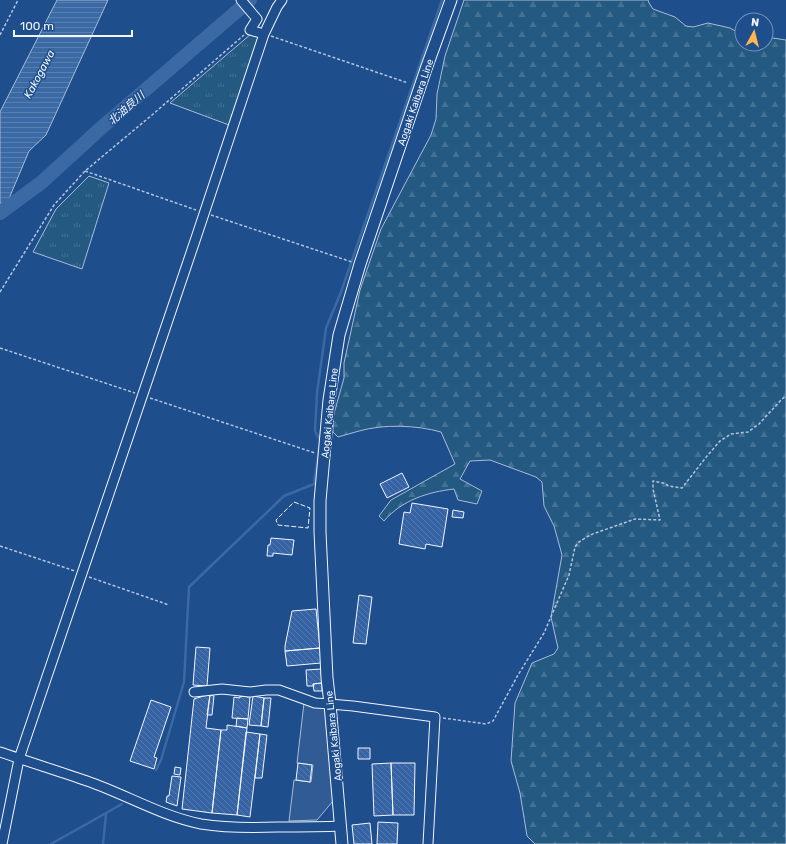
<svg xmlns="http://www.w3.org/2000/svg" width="786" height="844" font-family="Rubik,'Noto Sans JP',sans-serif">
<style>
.grass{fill:url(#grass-tufts);stroke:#a8bbd7}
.forest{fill:url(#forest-firs);stroke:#a8bbd7}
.parking{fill:#305b95;stroke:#a8bbd7}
.water{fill:url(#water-rules);stroke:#a8bbd7}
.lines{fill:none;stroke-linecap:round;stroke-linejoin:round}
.stream{stroke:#3b69a3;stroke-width:2.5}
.river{stroke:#3b69a3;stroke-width:14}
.building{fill:url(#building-back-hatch);stroke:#f2f6ff}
.minor-casing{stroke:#f2f6ff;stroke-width:11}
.major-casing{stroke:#f2f6ff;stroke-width:13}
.path{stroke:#b3c4dc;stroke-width:1.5;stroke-dasharray:3 2;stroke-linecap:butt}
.minor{stroke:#1f4e8c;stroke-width:9}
.major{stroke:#1f4e8c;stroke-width:11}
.fence{stroke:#f2f6ff;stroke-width:1;stroke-dasharray:5 2;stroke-linecap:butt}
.labels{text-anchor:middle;stroke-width:3;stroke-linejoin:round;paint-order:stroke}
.street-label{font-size:10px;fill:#f2f6ff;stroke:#1f4e8c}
.water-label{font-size:11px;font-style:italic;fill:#f2f6ff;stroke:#1f4e8c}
</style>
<defs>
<pattern id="grass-tufts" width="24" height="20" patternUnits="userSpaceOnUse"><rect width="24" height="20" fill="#245a82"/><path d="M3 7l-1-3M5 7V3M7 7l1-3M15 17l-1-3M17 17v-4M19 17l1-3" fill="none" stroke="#447295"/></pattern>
<pattern id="forest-firs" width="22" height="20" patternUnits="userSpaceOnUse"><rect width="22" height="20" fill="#245a82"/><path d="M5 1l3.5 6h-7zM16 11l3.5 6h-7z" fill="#447295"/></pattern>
<pattern id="water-rules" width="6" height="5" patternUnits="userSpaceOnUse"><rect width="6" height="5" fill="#3b69a3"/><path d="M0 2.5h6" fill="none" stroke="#587fb1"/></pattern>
<pattern id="building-back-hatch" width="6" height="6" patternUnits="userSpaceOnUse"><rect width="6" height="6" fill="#3563a3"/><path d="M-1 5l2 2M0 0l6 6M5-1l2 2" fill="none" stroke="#537ab1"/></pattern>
</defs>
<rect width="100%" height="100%" fill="#1f4e8c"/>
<path class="grass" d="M 251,34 L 259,37 L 229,125 L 170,103 Z
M 89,176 L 109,183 L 82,269 L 33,252 L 56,209 Z"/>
<path class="forest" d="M 464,0 L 648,0 L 649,3 L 653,9 L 675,17 L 686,26 L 693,27 L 708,23 L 730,28 L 742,35 L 742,44 L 766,44 L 766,37 L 786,40 L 786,844 L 535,844 L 527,836 L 520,793 L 511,761 L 515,703 L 532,663 L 554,654 L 558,648 L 551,617 L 562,555 L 554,526 L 544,506 L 542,482 L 536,477 L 490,460 L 470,461 L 460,479 L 482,491 L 477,504 L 458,500 L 454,489 C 428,492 402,500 384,521 L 379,516 L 391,500 L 455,464 L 441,432 C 416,425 384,424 359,431 C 352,433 345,435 338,437 L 333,432 L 333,417 L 344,378 L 344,363 L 360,290 L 381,229 L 431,135 L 436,119 L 437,94 L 445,56 Z"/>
<path class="parking" d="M 304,703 L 326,707 L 333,801 L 317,820 L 289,821 L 294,780 L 311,782 L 313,765 L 297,763 Z"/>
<path class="water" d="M 57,0 L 108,0 L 46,135 L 29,151 L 0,220 L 0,112 Z"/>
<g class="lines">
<path class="stream" d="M 156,770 L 161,760 L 184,682 L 189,587 L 284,496 L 314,484 L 320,441 L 315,431 L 317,393 L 326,328 L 341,292 L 442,0
M 51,844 L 122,804
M 103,844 L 106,814"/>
<path class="river" d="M 0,213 L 42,182 L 101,128 L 250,0"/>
</g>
<path class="building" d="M 402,473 L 409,487 L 387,498 L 380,484 Z
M 412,503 L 448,509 L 442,547 L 426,544 L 425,549 L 399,544 L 404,512 L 410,513 Z
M 453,510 L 464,512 L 463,518 L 452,517 Z
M 271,538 L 294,540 L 292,555 L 273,553 L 273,556 L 267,556 L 268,545 L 270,545 Z
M 359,595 L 372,597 L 366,644 L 353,643 Z
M 316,609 L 320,648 L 285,651 L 285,646 L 292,611 Z
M 196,647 L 210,648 L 207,686 L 193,685 Z
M 320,648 L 321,663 L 287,666 L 285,651 Z
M 321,669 L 322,683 L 313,684 L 314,686 L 307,686 L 306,670 Z
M 322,683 L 322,691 L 314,691 L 313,684 Z
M 210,694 L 206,728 L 221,730 L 212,813 L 182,809 L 194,699 Z
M 210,695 L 214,696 L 212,715 L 207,715 Z
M 240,696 L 250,697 L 248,719 L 232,718 L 234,697 L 240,698 Z
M 253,696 L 264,698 L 261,726 L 249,725 Z
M 264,698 L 271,698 L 268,727 L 261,726 Z
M 151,700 L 171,707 L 154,757 L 157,758 L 154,769 L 130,761 Z
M 237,718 L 248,719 L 247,728 L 236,726 Z
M 227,725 L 247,728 L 237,815 L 212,813 L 221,730 L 227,730 Z
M 246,732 L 260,734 L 250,817 L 237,815 Z
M 260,734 L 267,735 L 262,778 L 255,778 Z
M 358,748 L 370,748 L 370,759 L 358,759 Z
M 298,763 L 312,765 L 310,782 L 296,780 Z
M 391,763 L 415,763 L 414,815 L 393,815 Z
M 391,763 L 393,815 L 374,816 L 372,764 Z
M 175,767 L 181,768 L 180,775 L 174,774 Z
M 172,776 L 181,777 L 177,806 L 166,802 L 167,796 L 169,796 Z
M 378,822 L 398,823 L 397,844 L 377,844 Z
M 370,823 L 372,844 L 354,844 L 352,825 Z"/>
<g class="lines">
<defs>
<path id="minor" d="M 241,0 L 257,19 L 250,30 L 264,34
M 194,692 L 222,689 L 250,692 L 266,690 L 279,690 L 315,703 L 330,704 L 353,706 L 435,717 L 428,844
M 0,752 C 29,762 58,771 87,781 C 125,794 161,816 201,824 C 226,828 252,828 277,827 C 298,827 320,827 341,826
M 2,844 L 19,759 L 23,747 C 105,509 185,272 264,34 L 277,7 L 282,0"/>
<path id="major" d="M 342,844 L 330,704 L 327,678 L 320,532 L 320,501 L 329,400 L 339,335 L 360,264 L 426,69 L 451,0"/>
</defs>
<use href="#minor" class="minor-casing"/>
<use href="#major" class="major-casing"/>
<path class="path" d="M 0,35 L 18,0
M 271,36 L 408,83
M 85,171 L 196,210
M 211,215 L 352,262
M 0,292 L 54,205 L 85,171 L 152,115 L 244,35
M 0,348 L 135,393
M 150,398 L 315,453
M 0,546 L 75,571
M 89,577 L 169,605
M 443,718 L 486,724 L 493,721 L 518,675 L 544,633 L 569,575 L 575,547 L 579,542 L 590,535 L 635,519 L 660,520 L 653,489 L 653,481 L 663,483 L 669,486 L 682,488 L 707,456 L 720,441 L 731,434 L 748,432 L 759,424 L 782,399 L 786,396"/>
<use href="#minor" class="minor"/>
<use href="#major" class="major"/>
<path class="fence" d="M 294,502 L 310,508 L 308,528 L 278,525 L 276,520 Z"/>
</g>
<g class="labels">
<g class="street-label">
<text transform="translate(415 102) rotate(-71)" y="4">Aogaki Kaibara Line</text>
<text transform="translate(329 413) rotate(-84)" y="4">Aogaki Kaibara Line</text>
<text transform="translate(333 736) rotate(-96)" y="4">Aogaki Kaibara Line</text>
</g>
<g class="water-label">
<text transform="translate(39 74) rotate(-62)" y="4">Kakogawa</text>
<text transform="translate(126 108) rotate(-41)" y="4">北油良川</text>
</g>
</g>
<g transform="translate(754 32) rotate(7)"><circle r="19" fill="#1f4e8c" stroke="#7391ba"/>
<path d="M0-3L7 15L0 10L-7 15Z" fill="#ffb74d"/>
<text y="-6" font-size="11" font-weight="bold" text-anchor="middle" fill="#f2f6ff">N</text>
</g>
<path d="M14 30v6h118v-6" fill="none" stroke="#f2f6ff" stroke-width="2"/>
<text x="20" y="30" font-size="12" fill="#f2f6ff" stroke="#1f4e8c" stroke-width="3" paint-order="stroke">100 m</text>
</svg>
